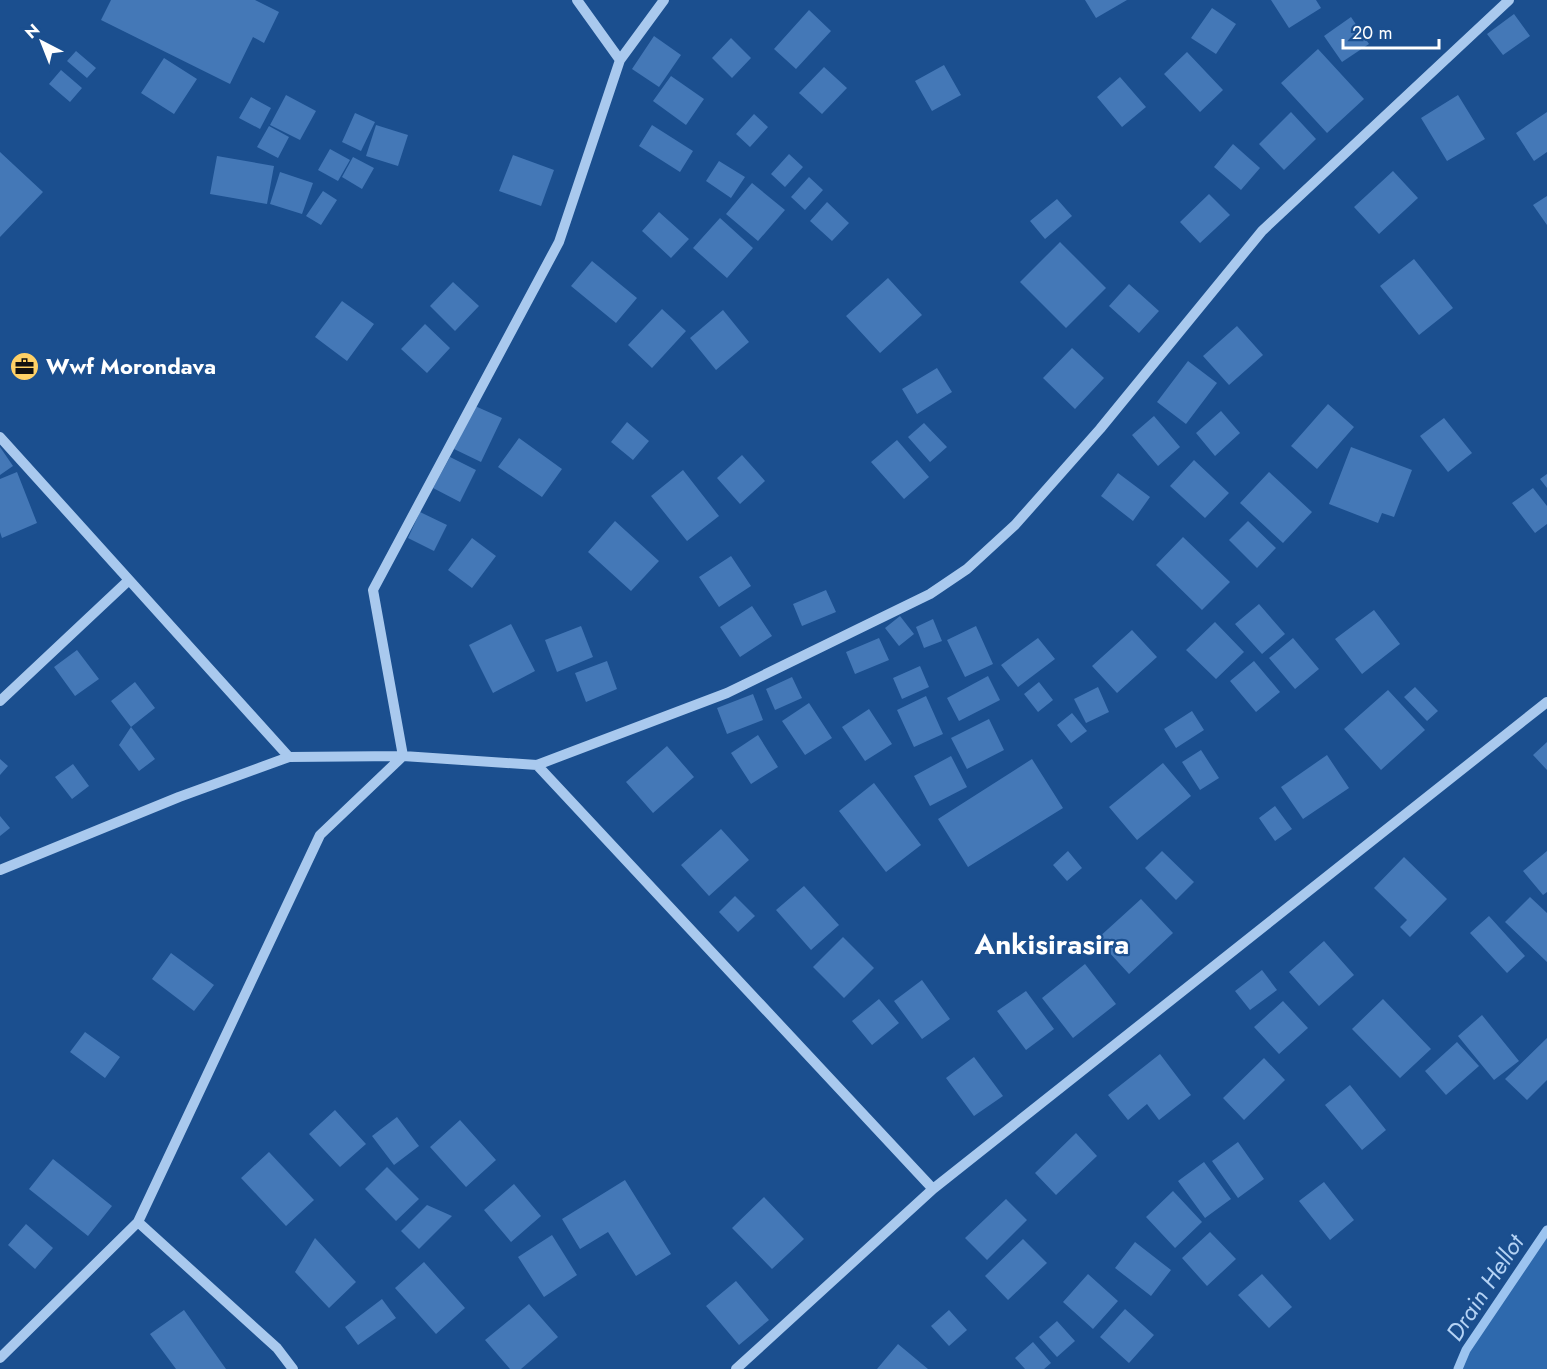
<svg xmlns="http://www.w3.org/2000/svg" width="1547" height="1369" font-family="Jost,sans-serif">
<style>
.green{fill:#2e69ad}
.lines{fill:none;stroke-linecap:round;stroke-linejoin:round}
.stream{stroke:#9cc4f0;stroke-width:9}
.building{fill:#4478b7}
.minor{stroke:#a9c9ee;stroke-width:10}
.labels{text-anchor:middle;stroke-width:4.5;stroke-linejoin:round;paint-order:stroke}
.poi-label{font-size:22px;font-weight:bold;fill:#fff;stroke:#1b4f8f;text-anchor:start}
.water-label{font-size:24px;font-style:italic;fill:#b5d3f5;stroke:#1b4f8f}
.district-label{font-size:28px;font-weight:bold;fill:#fff;stroke:#1b4f8f}
</style>
<rect width="100%" height="100%" fill="#1b4f8f"/>
<path class="green" d="M 1547,1230 L 1547,1369 L 1458,1369 L 1466,1350 Z"/>
<g class="lines">
<path class="stream" d="M 1458,1369 L 1466,1350 L 1547,1230"/>
</g>
<path class="building" d="M 111,0 L 255,0 L 279,12 L 264,43 L 253,37 L 230,84 L 101,20 Z
M 1085,0 L 1127,0 L 1096,18 Z
M 1271,0 L 1316,0 L 1321,8 L 1289,28 Z
M 1212,8 L 1236,24 L 1216,54 L 1191,38 Z
M 809,10 L 831,31 L 796,69 L 774,49 Z
M 1514,14 L 1530,36 L 1503,55 L 1487,34 Z
M 1351,17 L 1369,44 L 1342,62 L 1324,36 Z
M 654,36 L 681,55 L 659,87 L 632,69 Z
M 731,38 L 751,58 L 732,78 L 712,58 Z
M 1318,49 L 1364,99 L 1327,133 L 1281,83 Z
M 76,51 L 96,68 L 87,78 L 67,61 Z
M 1187,52 L 1223,90 L 1200,112 L 1164,74 Z
M 164,58 L 197,79 L 174,114 L 141,93 Z
M 944,65 L 961,95 L 932,111 L 915,81 Z
M 824,67 L 847,88 L 822,114 L 799,93 Z
M 61,70 L 82,88 L 70,102 L 49,84 Z
M 671,76 L 704,99 L 686,125 L 653,101 Z
M 1120,77 L 1146,107 L 1122,127 L 1097,97 Z
M 286,95 L 316,111 L 300,140 L 270,125 Z
M 1458,95 L 1485,139 L 1447,161 L 1421,118 Z
M 251,97 L 271,108 L 260,129 L 239,118 Z
M 1291,112 L 1316,139 L 1284,170 L 1259,144 Z
M 1547,112 L 1547,152 L 1534,161 L 1516,133 Z
M 355,113 L 375,122 L 361,151 L 342,142 Z
M 754,114 L 768,127 L 750,147 L 736,134 Z
M 376,125 L 408,135 L 398,166 L 366,156 Z
M 652,125 L 693,151 L 680,172 L 639,146 Z
M 269,126 L 289,137 L 278,158 L 257,147 Z
M 1233,144 L 1260,168 L 1241,190 L 1214,167 Z
M 330,149 L 350,160 L 338,181 L 318,170 Z
M 0,152 L 43,192 L 0,237 Z
M 789,154 L 803,167 L 785,187 L 771,174 Z
M 513,155 L 554,170 L 541,206 L 499,191 Z
M 217,156 L 274,166 L 267,204 L 210,194 Z
M 353,157 L 374,168 L 362,189 L 342,177 Z
M 719,161 L 745,177 L 731,198 L 706,181 Z
M 1393,171 L 1418,198 L 1379,234 L 1354,207 Z
M 280,172 L 313,183 L 302,214 L 270,204 Z
M 809,177 L 823,190 L 805,210 L 791,197 Z
M 752,183 L 785,210 L 758,241 L 726,214 Z
M 323,191 L 337,200 L 321,225 L 306,216 Z
M 1209,194 L 1230,215 L 1200,243 L 1180,222 Z
M 1547,196 L 1547,225 L 1533,205 Z
M 1057,199 L 1072,216 L 1045,239 L 1030,221 Z
M 827,202 L 849,223 L 832,241 L 810,221 Z
M 659,212 L 689,239 L 671,258 L 642,231 Z
M 720,218 L 753,248 L 727,278 L 693,248 Z
M 1060,242 L 1106,288 L 1066,328 L 1020,282 Z
M 1414,259 L 1453,308 L 1419,335 L 1380,286 Z
M 592,261 L 637,298 L 616,323 L 571,286 Z
M 888,278 L 922,315 L 880,353 L 846,316 Z
M 453,282 L 479,306 L 455,331 L 430,306 Z
M 1129,284 L 1159,311 L 1139,333 L 1109,306 Z
M 342,301 L 374,324 L 347,361 L 315,337 Z
M 662,309 L 686,331 L 652,368 L 628,345 Z
M 723,310 L 749,342 L 716,370 L 690,338 Z
M 425,324 L 450,348 L 427,373 L 401,349 Z
M 1237,326 L 1263,355 L 1229,385 L 1203,356 Z
M 1072,348 L 1104,378 L 1075,409 L 1043,378 Z
M 1188,361 L 1217,383 L 1186,424 L 1157,402 Z
M 937,368 L 952,392 L 917,414 L 902,389 Z
M 1328,404 L 1354,427 L 1317,469 L 1291,446 Z
M 475,406 L 502,418 L 481,462 L 454,449 Z
M 1221,411 L 1240,433 L 1215,456 L 1196,433 Z
M 1154,416 L 1180,447 L 1158,466 L 1132,435 Z
M 1444,418 L 1472,453 L 1448,472 L 1420,436 Z
M 627,422 L 649,441 L 633,460 L 611,442 Z
M 924,423 L 947,447 L 930,462 L 908,437 Z
M 519,438 L 562,469 L 542,497 L 498,467 Z
M 897,440 L 929,477 L 904,499 L 871,462 Z
M 0,447 L 13,466 L 0,475 Z
M 1351,447 L 1412,470 L 1394,517 L 1382,513 L 1378,523 L 1329,504 Z
M 742,455 L 765,481 L 740,504 L 717,478 Z
M 450,457 L 476,470 L 460,502 L 433,488 Z
M 1194,460 L 1229,493 L 1205,518 L 1170,486 Z
M 683,470 L 719,516 L 687,541 L 651,496 Z
M 17,472 L 37,523 L 2,538 L 0,532 L 0,479 Z
M 1269,472 L 1312,512 L 1283,543 L 1240,503 Z
M 1118,473 L 1150,497 L 1133,521 L 1101,496 Z
M 1547,474 L 1547,488 L 1540,479 Z
M 1533,488 L 1547,506 L 1547,524 L 1535,533 L 1512,503 Z
M 420,512 L 447,525 L 434,551 L 408,538 Z
M 615,521 L 659,561 L 631,591 L 588,552 Z
M 1248,521 L 1276,548 L 1257,568 L 1229,540 Z
M 1183,537 L 1230,582 L 1202,610 L 1156,565 Z
M 472,538 L 496,556 L 472,588 L 448,570 Z
M 731,556 L 751,586 L 719,607 L 699,577 Z
M 826,590 L 836,612 L 802,626 L 793,604 Z
M 1259,604 L 1285,634 L 1262,654 L 1235,624 Z
M 752,606 L 772,636 L 740,657 L 720,627 Z
M 1374,610 L 1400,644 L 1362,674 L 1335,639 Z
M 900,616 L 914,634 L 899,646 L 885,628 Z
M 933,619 L 942,641 L 924,648 L 916,627 Z
M 1215,622 L 1244,652 L 1216,679 L 1186,650 Z
M 511,624 L 535,671 L 493,693 L 469,645 Z
M 581,626 L 593,657 L 557,672 L 545,640 Z
M 976,626 L 993,664 L 965,677 L 947,640 Z
M 1132,630 L 1157,657 L 1117,693 L 1092,666 Z
M 879,638 L 889,660 L 855,674 L 846,652 Z
M 1038,638 L 1055,659 L 1018,687 L 1001,665 Z
M 1293,638 L 1319,669 L 1295,689 L 1269,658 Z
M 77,650 L 99,679 L 75,696 L 54,667 Z
M 607,661 L 617,689 L 586,702 L 575,673 Z
M 1254,661 L 1280,692 L 1256,712 L 1230,681 Z
M 920,666 L 929,687 L 902,699 L 893,678 Z
M 988,676 L 1000,700 L 959,721 L 947,698 Z
M 792,677 L 802,698 L 775,710 L 766,689 Z
M 135,682 L 155,708 L 131,727 L 155,759 L 139,771 L 119,745 L 131,727 L 111,701 Z
M 1039,682 L 1053,700 L 1038,712 L 1024,694 Z
M 1098,687 L 1109,712 L 1086,723 L 1074,699 Z
M 1415,687 L 1438,711 L 1427,721 L 1404,697 Z
M 1388,690 L 1425,730 L 1381,770 L 1344,729 Z
M 753,694 L 763,720 L 727,734 L 717,708 Z
M 926,696 L 943,734 L 914,747 L 897,710 Z
M 809,703 L 832,738 L 805,755 L 782,721 Z
M 869,709 L 892,744 L 865,761 L 842,727 Z
M 1192,711 L 1204,730 L 1176,748 L 1164,729 Z
M 1072,713 L 1087,731 L 1071,743 L 1057,725 Z
M 989,719 L 1004,750 L 967,769 L 951,738 Z
M 758,735 L 778,767 L 751,784 L 731,753 Z
M 1547,742 L 1547,770 L 1533,755 Z
M 667,746 L 694,777 L 653,813 L 626,782 Z
M 1201,750 L 1219,778 L 1200,790 L 1182,762 Z
M 1327,755 L 1349,788 L 1303,819 L 1281,787 Z
M 951,756 L 967,787 L 930,806 L 914,776 Z
M 0,759 L 8,766 L 0,775 Z
M 1032,759 L 1063,808 L 968,867 L 938,819 Z
M 1163,763 L 1191,796 L 1137,840 L 1109,807 Z
M 73,764 L 89,786 L 72,799 L 55,777 Z
M 874,783 L 921,845 L 886,872 L 839,811 Z
M 1275,806 L 1292,829 L 1275,841 L 1259,818 Z
M 0,816 L 10,828 L 0,836 Z
M 721,829 L 749,860 L 709,896 L 681,865 Z
M 1068,851 L 1082,868 L 1067,881 L 1053,865 Z
M 1162,851 L 1194,882 L 1176,900 L 1145,868 Z
M 1547,851 L 1547,892 L 1543,895 L 1523,871 Z
M 1404,857 L 1447,899 L 1410,937 L 1400,927 L 1407,920 L 1374,888 Z
M 804,886 L 839,925 L 811,950 L 776,910 Z
M 735,896 L 755,916 L 738,932 L 719,912 Z
M 1530,897 L 1547,913 L 1547,962 L 1505,922 Z
M 1141,899 L 1173,933 L 1129,974 L 1097,939 Z
M 1489,916 L 1525,956 L 1507,973 L 1470,933 Z
M 843,937 L 874,968 L 844,998 L 813,967 Z
M 1324,941 L 1354,975 L 1319,1006 L 1289,972 Z
M 171,953 L 214,985 L 194,1011 L 152,979 Z
M 1085,964 L 1116,1004 L 1073,1038 L 1042,998 Z
M 1262,970 L 1277,990 L 1250,1010 L 1235,991 Z
M 922,980 L 950,1019 L 922,1039 L 894,1001 Z
M 1026,991 L 1054,1029 L 1026,1050 L 997,1011 Z
M 879,999 L 899,1023 L 872,1045 L 852,1021 Z
M 1383,999 L 1431,1049 L 1400,1078 L 1352,1029 Z
M 1283,1001 L 1308,1028 L 1279,1054 L 1254,1027 Z
M 1482,1015 L 1519,1061 L 1494,1080 L 1458,1036 Z
M 85,1032 L 120,1057 L 105,1078 L 70,1052 Z
M 1547,1038 L 1547,1080 L 1527,1100 L 1505,1079 Z
M 1457,1042 L 1479,1066 L 1446,1095 L 1425,1071 Z
M 1160,1054 L 1191,1095 L 1159,1120 L 1147,1104 L 1128,1120 L 1108,1095 Z
M 974,1057 L 1003,1096 L 974,1116 L 946,1078 Z
M 1264,1058 L 1285,1080 L 1244,1120 L 1223,1098 Z
M 1350,1085 L 1386,1130 L 1362,1150 L 1325,1105 Z
M 335,1110 L 366,1144 L 340,1167 L 309,1134 Z
M 397,1117 L 419,1146 L 394,1165 L 372,1136 Z
M 460,1120 L 496,1160 L 466,1187 L 430,1147 Z
M 1076,1133 L 1097,1156 L 1056,1195 L 1035,1173 Z
M 1238,1142 L 1264,1179 L 1238,1198 L 1212,1161 Z
M 269,1152 L 314,1200 L 286,1226 L 241,1178 Z
M 53,1159 L 112,1206 L 88,1236 L 29,1189 Z
M 1204,1162 L 1231,1199 L 1205,1218 L 1178,1181 Z
M 387,1167 L 419,1199 L 396,1221 L 365,1189 Z
M 625,1180 L 671,1254 L 636,1276 L 608,1232 L 580,1249 L 562,1219 Z
M 1324,1182 L 1354,1220 L 1330,1240 L 1299,1201 Z
M 514,1184 L 541,1216 L 511,1242 L 484,1210 Z
M 1173,1191 L 1202,1222 L 1175,1248 L 1146,1217 Z
M 764,1197 L 804,1239 L 772,1269 L 732,1228 Z
M 1006,1199 L 1027,1220 L 987,1260 L 965,1238 Z
M 427,1205 L 452,1216 L 419,1249 L 401,1231 Z
M 26,1224 L 53,1248 L 35,1269 L 8,1245 Z
M 1210,1232 L 1236,1259 L 1207,1286 L 1182,1258 Z
M 552,1235 L 577,1275 L 544,1297 L 518,1257 Z
M 315,1238 L 356,1282 L 329,1308 L 295,1272 Z
M 1023,1239 L 1047,1263 L 1008,1300 L 985,1276 Z
M 1135,1242 L 1171,1270 L 1151,1296 L 1115,1268 Z
M 424,1262 L 465,1308 L 436,1334 L 395,1288 Z
M 1088,1274 L 1118,1301 L 1093,1329 L 1063,1302 Z
M 1262,1274 L 1292,1307 L 1269,1328 L 1238,1295 Z
M 736,1281 L 769,1320 L 739,1345 L 706,1306 Z
M 382,1299 L 396,1318 L 358,1345 L 345,1327 Z
M 529,1304 L 558,1337 L 521,1369 L 510,1369 L 485,1340 Z
M 1125,1309 L 1154,1335 L 1129,1363 L 1100,1337 Z
M 184,1310 L 226,1369 L 176,1369 L 150,1334 Z
M 949,1310 L 967,1330 L 949,1346 L 931,1326 Z
M 1057,1321 L 1075,1341 L 1057,1357 L 1039,1337 Z
M 1033,1342 L 1051,1363 L 1044,1369 L 1025,1369 L 1015,1358 Z
M 898,1344 L 928,1369 L 877,1369 Z"/>
<g class="lines">
<path class="minor" d="M 620,60 L 664,0
M 0,437 L 289,757
M 0,701 L 129,580
M 537,765 L 727,693 L 930,594 L 967,569 L 1015,525 L 1100,429 L 1262,231 L 1509,0
M 0,870 L 179,797 L 289,757 L 403,756 L 373,590 L 559,242 L 620,60 L 577,0
M 138,1222 L 277,1348 L 293,1369
M 0,1358 L 138,1222 L 320,835 L 403,756 L 537,765 L 933,1189
M 736,1369 L 933,1189 L 1547,702"/>
</g>
<defs>
<symbol id="office-disc" viewBox="-11 -11 22 22"><circle r="9.5" fill="#ffd166" stroke="#1b4f8f"/><path d="M-6-3h4V-5.5h4V-3h4V5H-6ZM-1-4.5V-3h2v-1.5ZM-6 0V1H6V0Z" fill="#111"/></symbol>
</defs>
<g fill-rule="evenodd">
<use href="#office-disc" x="8" y="350" width="33" height="33"/>
</g>
<g class="labels">
<g class="poi-label">
<text x="46" y="374">Wwf Morondava</text>
</g>
<g class="water-label">
<text transform="translate(1485 1288) rotate(-57)" y="8">Drain Hellot</text>
</g>
<g class="district-label">
<text x="1052" y="954">Ankisirasira</text>
</g>
</g>
<g transform="translate(42 42) rotate(318)" stroke="#1b4f8f" stroke-width="4.5" paint-order="stroke">
<path d="M0-4.5L10 22L0 15L-10 22Z" fill="#ffffff"/>
<text y="-9" font-size="16" font-weight="bold" text-anchor="middle" fill="#ffffff">N</text>
</g>
<path d="M1343 39v9h96v-9" fill="none" stroke="#ffffff" stroke-width="3"/>
<text x="1352" y="39" font-size="18" fill="#ffffff" stroke="#1b4f8f" stroke-width="4.5" paint-order="stroke">20 m</text>
</svg>
